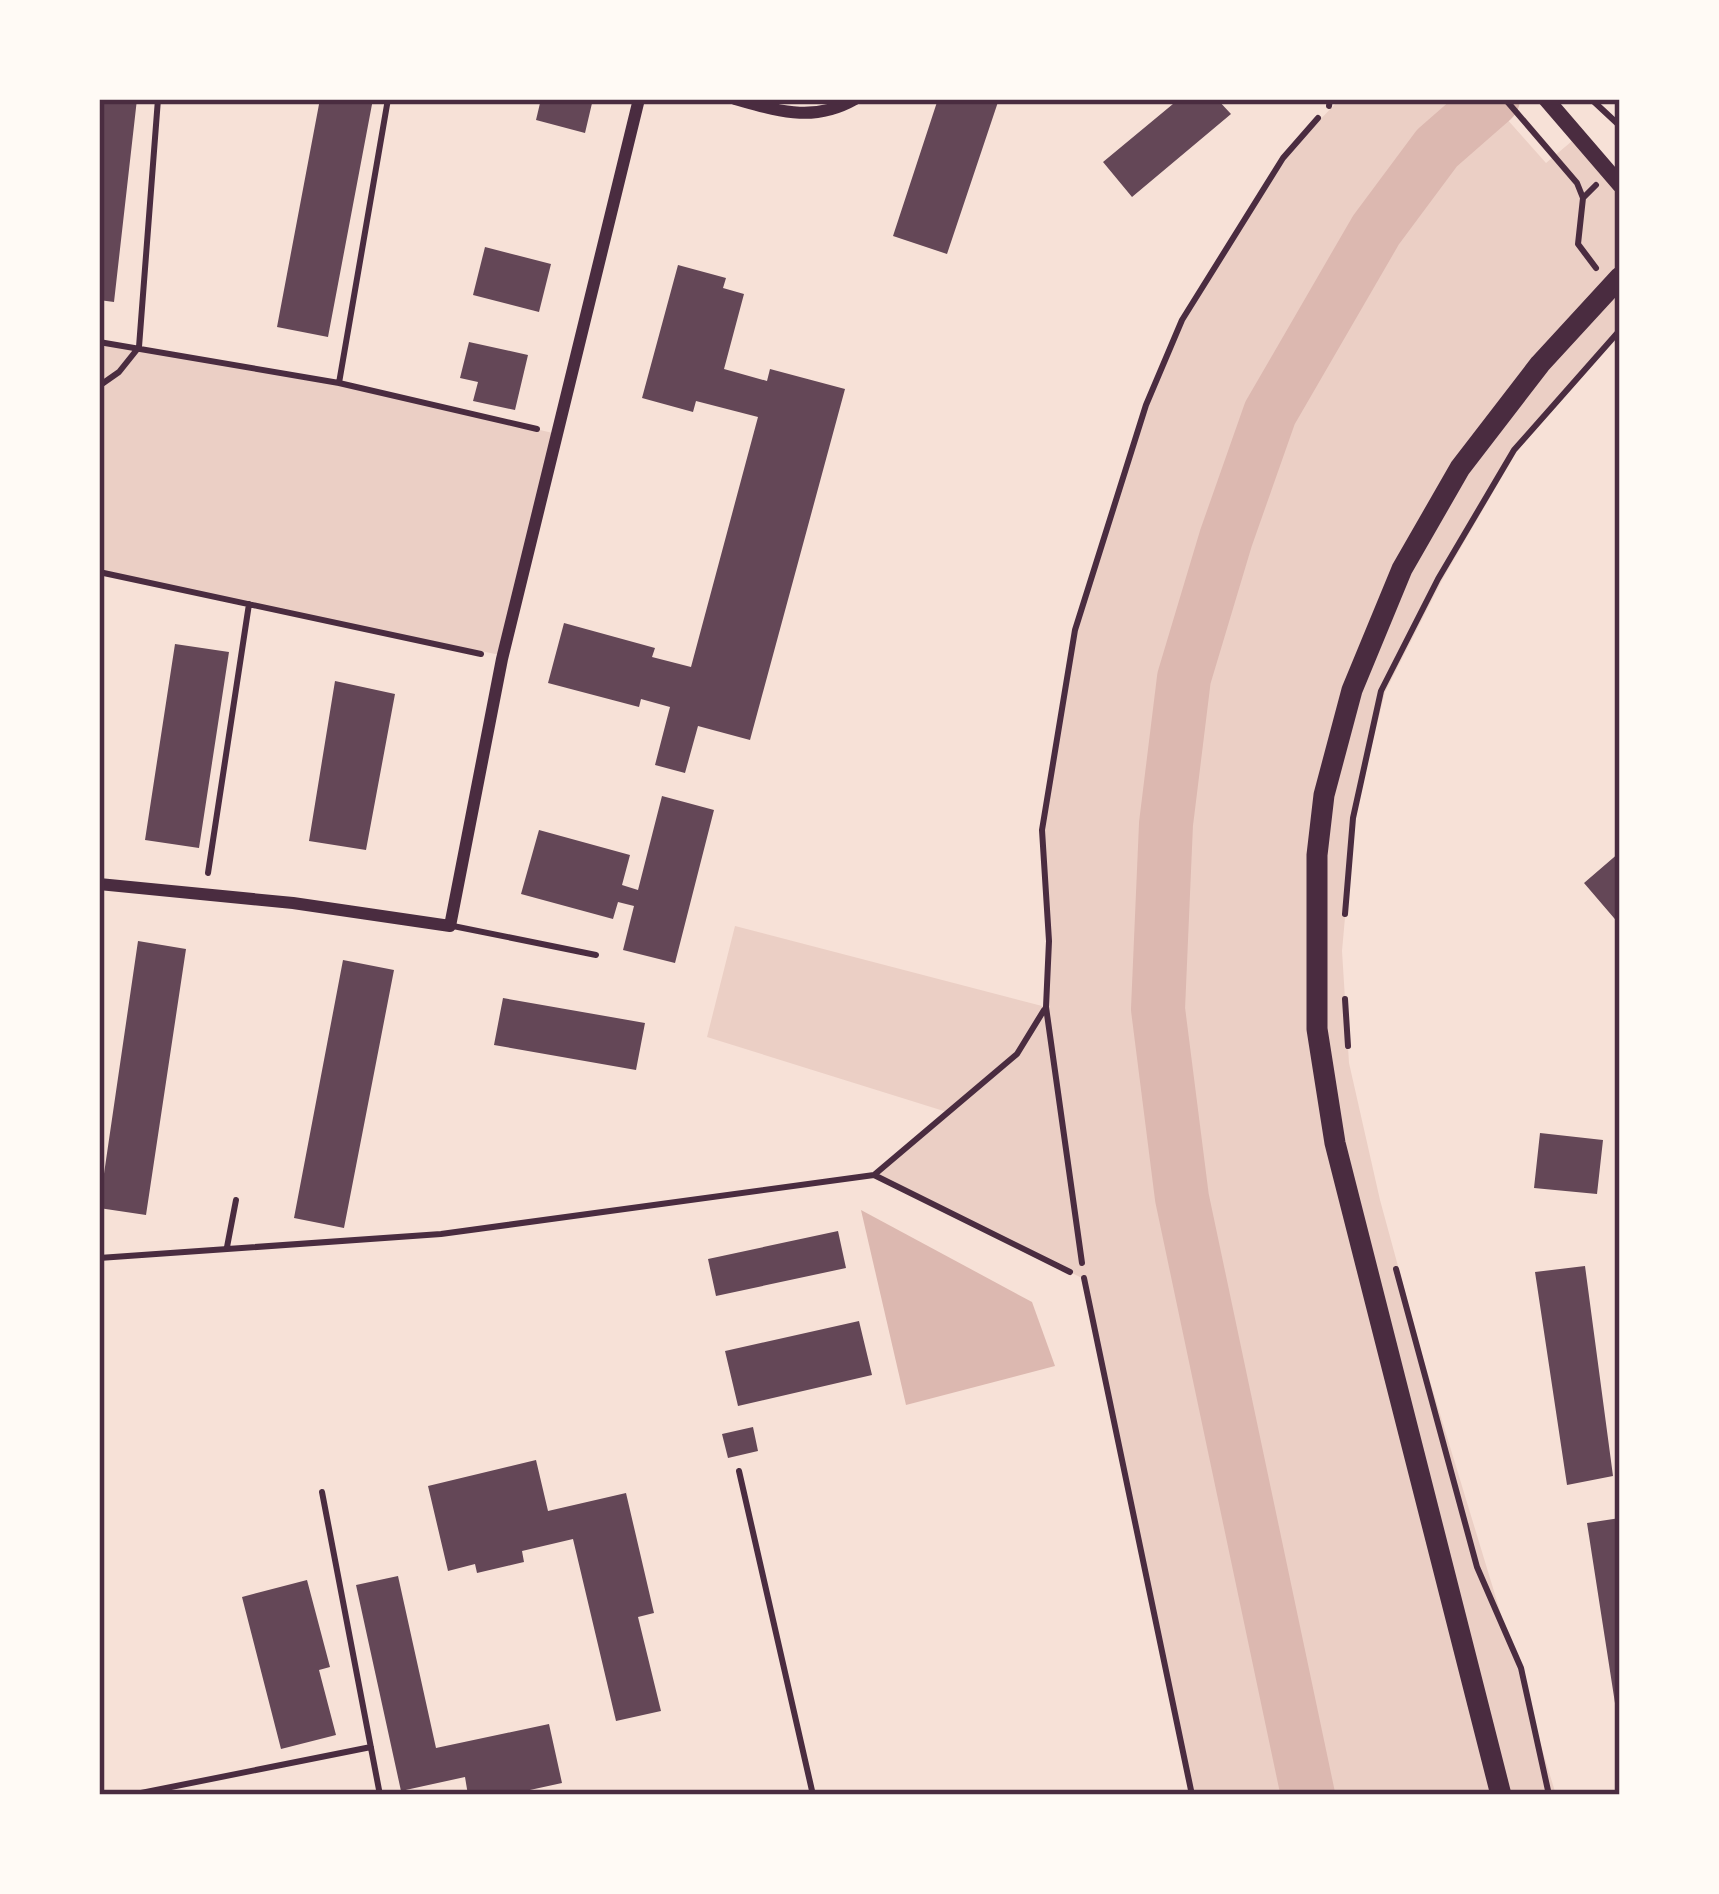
<svg xmlns="http://www.w3.org/2000/svg" width="1719" height="1894" font-family="Mulish,sans-serif">
<style>
.green{fill:#ebcfc5}
.water{fill:#dcb8b0}
.lines{fill:none;stroke-linecap:round;stroke-linejoin:round}
.river{stroke:#dcb8b0;stroke-width:54}
.building{fill:#644757}
.path{stroke:#4a2c40;stroke-width:6}
.service{stroke:#4a2c40;stroke-width:6}
.minor{stroke:#4a2c40;stroke-width:12}
.tertiary{stroke:#4a2c40;stroke-width:16}
.primary{stroke:#4a2c40;stroke-width:21}
.neatline{fill:none;stroke:#4a2c40;stroke-width:4.5}
</style>
<rect width="100%" height="100%" fill="#f7e1d7"/>
<path class="green" d="M 1340,99 L 1489,99 L 1546,163 L 1578,136 L 1620,186 L 1620,333 L 1517,451 L 1442,580 L 1385,692 L 1354,817 L 1342,951 L 1349,1063 L 1380,1200 L 1423,1358 L 1556,1795 L 1505,1795 C 1473,1672 1442,1549 1409,1426 C 1335,1155 1262,901 1376,627 C 1416,532 1474,447 1539,367 C 1558,344 1582,323 1600,299 C 1562,333 1530,375 1499,416 C 1379,571 1317,730 1314,927 C 1313,963 1311,1000 1315,1036 C 1331,1173 1375,1309 1410,1442 C 1440,1560 1464,1679 1498,1795 L 1193,1795 L 1084,1279 L 874,1175 L 947,1112 L 707,1037 L 735,926 L 1046,1007 L 1049,941 L 1042,829 L 1076,630 L 1146,406 L 1182,320 L 1283,158 Z
M 99,342 L 339,383 L 557,434 L 500,655 L 99,572 Z"/>
<path class="water" d="M 861,1210 L 1032,1302 L 1055,1366 L 906,1405 Z"/>
<g class="lines">
<path class="river" d="M 1308,1795 L 1182,1198 L 1158,1009 L 1166,824 L 1184,678 L 1226,538 L 1270,413 L 1376,230 L 1437,148 L 1493,99"/>
</g>
<path class="building" d="M 99,99 L 137,99 L 114,302 L 99,300 Z
M 320,99 L 373,99 L 328,337 L 277,327 Z
M 541,99 L 593,99 L 585,133 L 536,120 Z
M 938,99 L 999,99 L 947,254 L 893,236 Z
M 1179,99 L 1217,99 L 1231,114 L 1132,197 L 1103,162 Z
M 485,247 L 551,264 L 539,312 L 473,295 Z
M 678,265 L 726,278 L 723,288 L 744,294 L 724,369 L 767,381 L 770,369 L 845,389 L 750,740 L 698,726 L 685,773 L 655,765 L 670,707 L 641,699 L 639,707 L 548,683 L 564,623 L 655,648 L 652,657 L 691,667 L 758,417 L 696,401 L 693,412 L 642,398 Z
M 469,342 L 528,355 L 515,410 L 473,401 L 478,382 L 460,378 Z
M 175,644 L 229,652 L 199,848 L 145,840 Z
M 335,681 L 395,694 L 366,850 L 309,841 Z
M 662,796 L 714,810 L 675,963 L 623,950 L 634,906 L 618,902 L 613,919 L 521,894 L 539,830 L 630,855 L 622,885 L 638,890 Z
M 1620,852 L 1620,925 L 1584,883 Z
M 138,941 L 186,949 L 146,1215 L 99,1208 Z
M 343,960 L 394,970 L 344,1228 L 294,1218 Z
M 503,998 L 645,1023 L 636,1070 L 494,1045 Z
M 1540,1133 L 1603,1140 L 1597,1194 L 1534,1188 Z
M 838,1231 L 846,1268 L 716,1296 L 708,1259 Z
M 1585,1266 L 1613,1476 L 1567,1485 L 1535,1272 Z
M 859,1321 L 872,1375 L 738,1406 L 725,1351 Z
M 753,1427 L 758,1451 L 728,1458 L 722,1434 Z
M 536,1460 L 548,1511 L 626,1493 L 654,1613 L 638,1617 L 661,1711 L 616,1721 L 573,1539 L 522,1551 L 524,1562 L 477,1573 L 475,1564 L 448,1571 L 428,1486 Z
M 1620,1518 L 1620,1716 L 1617,1716 L 1587,1523 Z
M 398,1576 L 436,1748 L 549,1724 L 562,1783 L 507,1795 L 468,1795 L 465,1777 L 401,1791 L 356,1585 Z
M 307,1580 L 330,1667 L 319,1670 L 336,1735 L 281,1749 L 242,1597 Z"/>
<g class="lines">
<path class="path" d="M 1505,99 L 1577,183 L 1583,198
M 1591,99 L 1620,126
M 1596,185 L 1583,198 L 1578,244 L 1596,268
M 99,342 L 339,383 L 537,429
M 339,383 L 388,99
M 99,386 L 119,372 L 139,347 L 158,99
M 99,572 L 481,654
M 208,873 L 249,604
M 1345,914 L 1353,818 L 1381,691 L 1438,579 L 1514,450 L 1620,330
M 1345,999 L 1348,1046
M 874,1175 L 1017,1054 L 1044,1010
M 227,1247 L 236,1200
M 99,1258 L 441,1234 L 874,1175 L 1070,1272
M 1082,1263 L 1046,1007 L 1049,941 L 1042,830 L 1075,630 L 1146,405 L 1182,320 L 1283,158 L 1318,118
M 1396,1269 L 1477,1567 L 1521,1668 L 1549,1795"/>
<path class="service" d="M 1329,106 L 1330,99
M 453,926 L 596,955
M 1084,1278 L 1192,1795
M 739,1471 L 813,1795
M 322,1492 L 380,1795
M 131,1795 L 371,1747"/>
<path class="minor" d="M 735,99 C 779,111 813,123 855,99
M 99,884 L 293,903 L 450,926 L 502,659 L 639,99"/>
<path class="tertiary" d="M 1546,99 L 1620,185"/>
<path class="primary" d="M 1501,1795 L 1335,1143 L 1317,1029 L 1317,855 L 1324,795 L 1352,690 L 1402,569 L 1460,468 L 1540,364 L 1620,277"/>
</g>
<rect width="1719" height="1894" fill="none" stroke="#fffaf5" stroke-width="204"/>
<rect x="102" y="102" width="1515" height="1690" class="neatline"/>
</svg>
